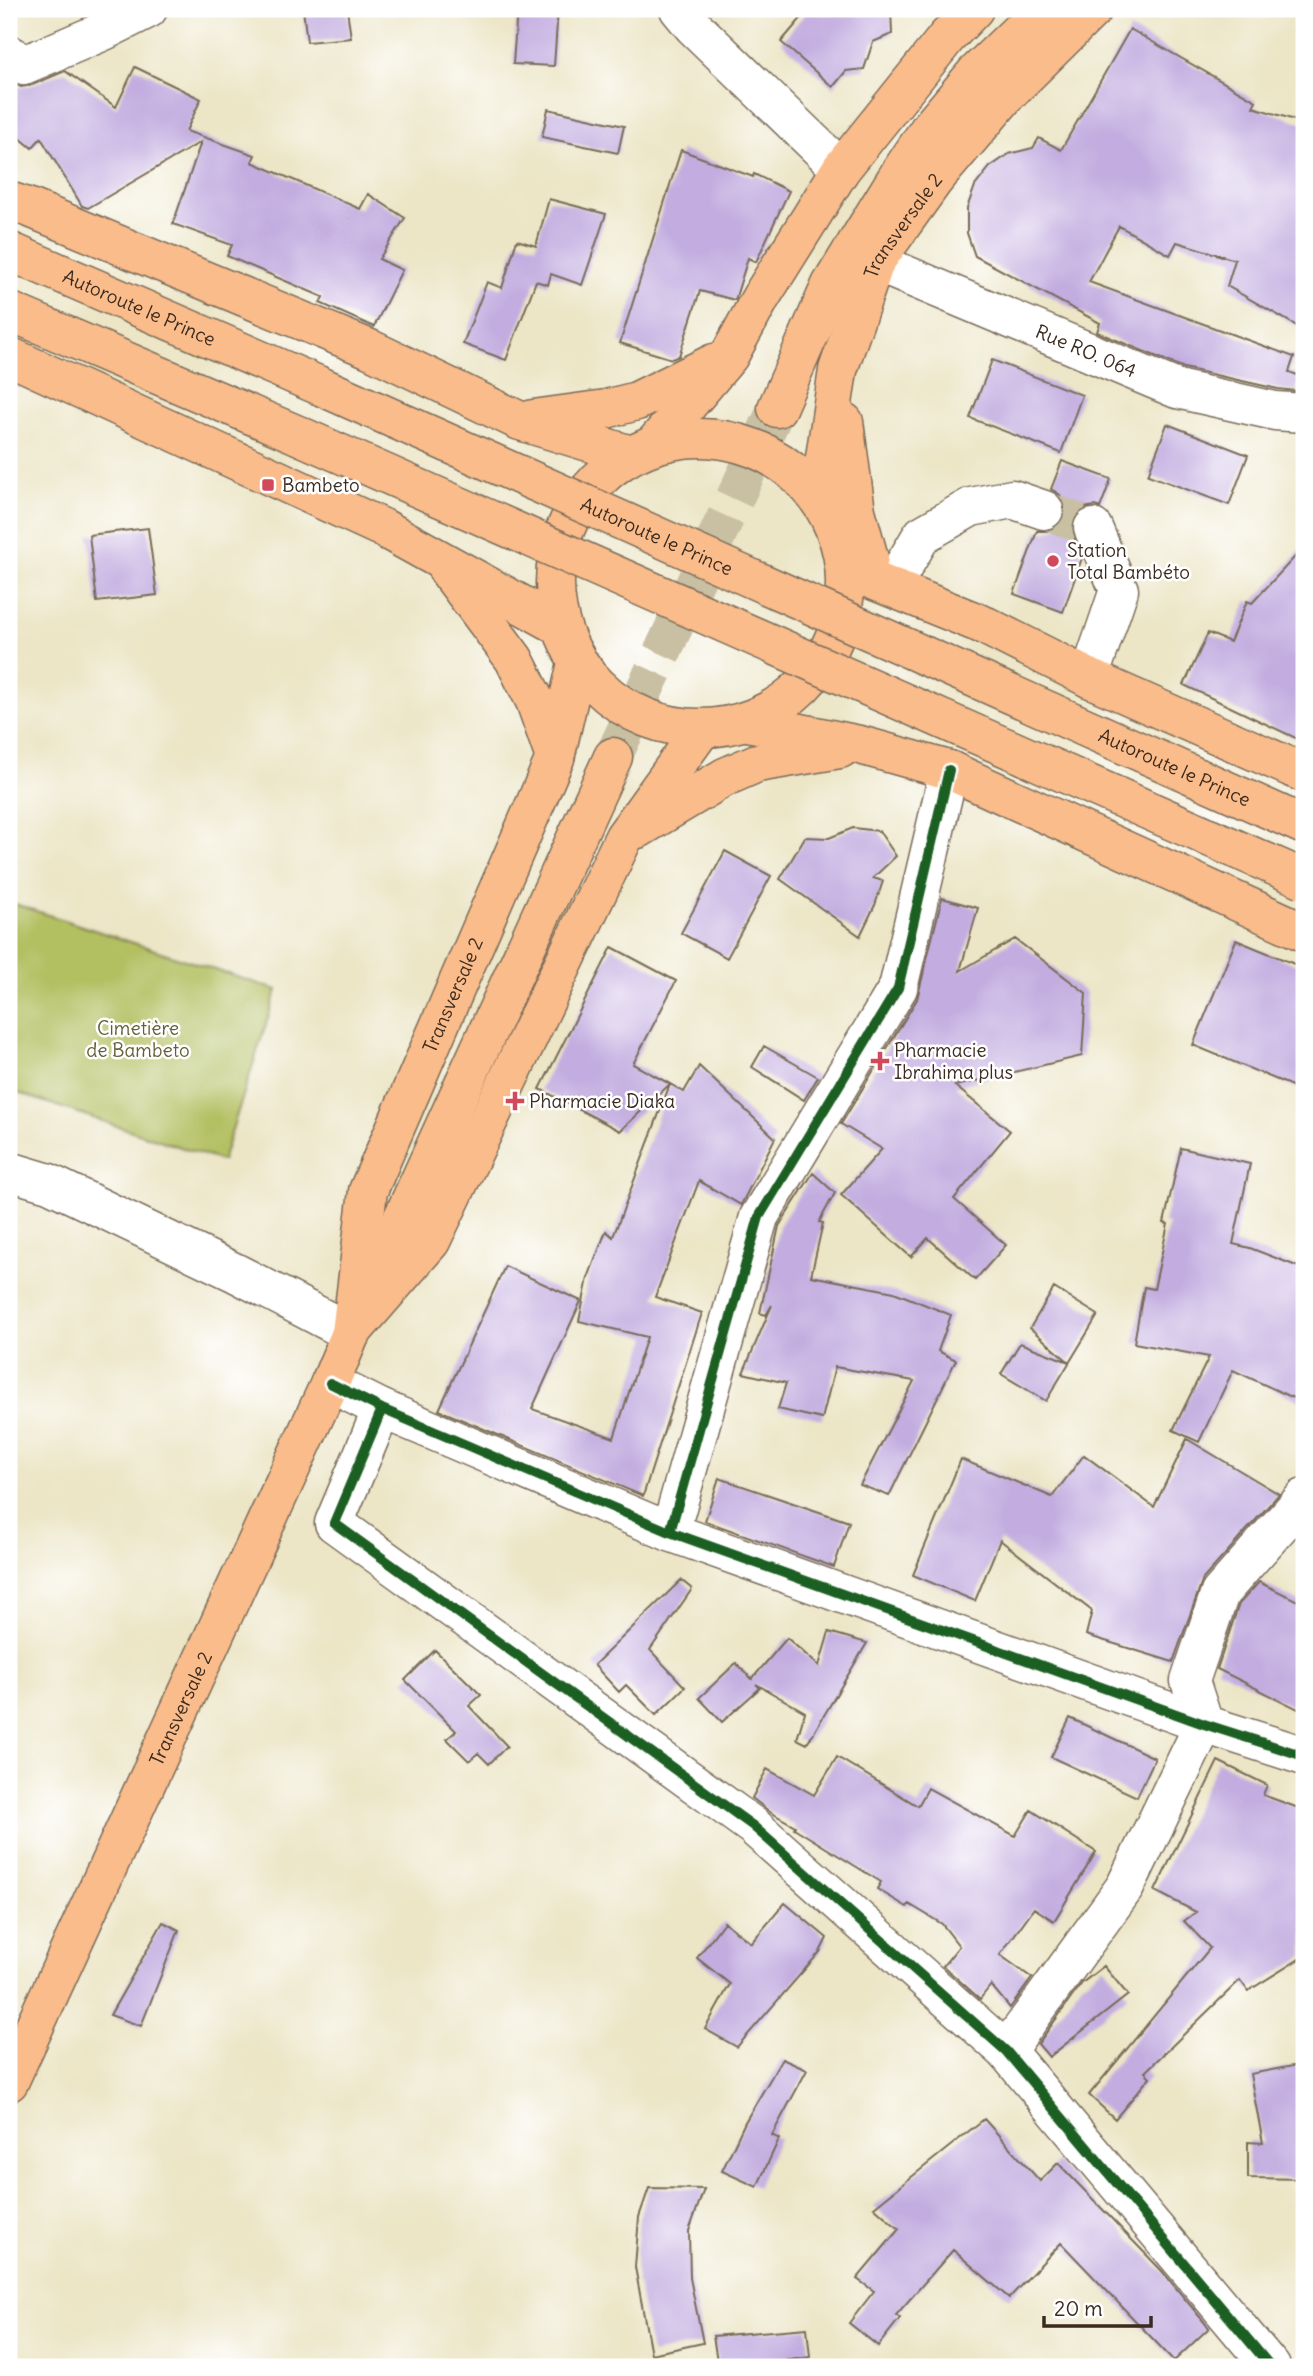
<svg xmlns="http://www.w3.org/2000/svg" width="1313" height="2376" font-family="Delius,sans-serif">
<style>
.green{fill:#b3c062;stroke:#777540;stroke-width:2}
.building{fill:#c3ade0}
.lines{fill:none;stroke-linecap:round;stroke-linejoin:round}
.minor-tunnel{stroke:#c9c0a4;stroke-width:38;stroke-dasharray:38 19;stroke-linecap:butt}
.major-tunnel{stroke:#c9c0a4;stroke-width:38;stroke-dasharray:38 19;stroke-linecap:butt}
.minor-casing{stroke:#796b59;stroke-width:41}
.major-casing{stroke:#796b59;stroke-width:41}
.minor{stroke:#fff;stroke-width:38}
.major{stroke:#fabc8b;stroke-width:38}
.major-bridge-casing{stroke:#796b59;stroke-width:41;stroke-linecap:butt}
.major-bridge{stroke:#fabc8b;stroke-width:38}
.cycleway-casing{stroke:#fff;stroke-width:15}
.cycleway{stroke:#1b5e20;stroke-width:10}
.poi-dot{fill:#d1495b;stroke:#fff;stroke-width:2.5}
.labels{text-anchor:middle;stroke-width:5;stroke-linejoin:round;paint-order:stroke}
.street-label{font-size:19px;fill:#3b2a1e;stroke:#fff}
.poi-label{font-size:19px;fill:#3b2a1e;stroke:#fff;text-anchor:start}
.park-label{font-size:19px;fill:#655e36;stroke:#fff}
</style>
<rect width="100%" height="100%" fill="#fff"/>
<filter id="ink" filterUnits="userSpaceOnUse"><feTurbulence type="fractalNoise" baseFrequency=".0143" numOctaves="2"/><feDisplacementMap in="SourceGraphic" scale="14" xChannelSelector="R" yChannelSelector="G"/><feConvolveMatrix kernelMatrix="1 2 1 2 8 2 1 2 1" color-interpolation-filters="sRGB"/></filter>
<filter id="wash" filterUnits="userSpaceOnUse"><feTurbulence type="fractalNoise" baseFrequency=".00686" numOctaves="4" result="noise"/><feDisplacementMap in="SourceGraphic" scale="28" xChannelSelector="R" yChannelSelector="G"/><feGaussianBlur stdDeviation="1.57" result="paint"/><feColorMatrix in="noise" values="0 0 0 0 0 0 0 0 0 0 0 0 0 0 0 0 0 1.4 0 .05"/><feComposite in="paint" operator="in"/></filter>
<g filter="url(#wash)">
<rect width="100%" height="100%" fill="#ece5c6"/>
<path class="green" d="M 9,902 L 277,990 L 222,1161 L 9,1090 Z"/>
<g id="blocks">
<path class="building" d="M 303,9 L 347,9 L 351,38 L 307,42 Z
M 517,9 L 558,9 L 554,66 L 513,64 Z
M 809,9 L 891,9 L 892,34 L 873,42 L 864,69 L 846,71 L 833,87 L 781,42 Z
M 1130,29 L 1256,101 L 1253,107 L 1304,123 L 1304,330 L 1227,286 L 1235,260 L 1177,242 L 1170,255 L 1119,226 L 1089,282 L 1294,357 L 1289,372 L 1300,376 L 1296,391 L 1278,389 L 1184,368 L 1097,332 L 1100,323 L 975,256 L 967,233 L 967,208 L 975,186 L 990,167 L 1009,154 L 1033,148 L 1039,138 L 1061,150 Z
M 135,67 L 201,99 L 186,131 L 255,155 L 252,162 L 360,209 L 368,194 L 405,218 L 379,259 L 402,270 L 374,327 L 320,303 L 323,297 L 227,256 L 232,245 L 173,224 L 201,142 L 88,208 L 82,206 L 41,138 L 32,148 L 9,129 L 9,81 L 21,87 L 32,85 L 65,71 L 116,107 Z
M 548,109 L 624,126 L 618,153 L 542,137 Z
M 681,150 L 753,177 L 754,174 L 789,191 L 756,262 L 748,258 L 735,300 L 700,291 L 679,356 L 672,359 L 620,343 Z
M 549,199 L 606,214 L 582,285 L 551,274 L 548,285 L 536,281 L 506,360 L 463,344 L 487,282 L 502,288 L 517,240 L 536,246 Z
M 992,360 L 1082,395 L 1061,453 L 970,418 Z
M 1167,424 L 1248,455 L 1229,505 L 1148,475 Z
M 1062,461 L 1111,479 L 1100,508 L 1095,506 L 1084,508 L 1076,514 L 1071,525 L 1073,536 L 1082,558 L 1063,612 L 1014,594 L 1037,531 L 1049,531 L 1059,526 L 1064,518 L 1065,505 L 1060,495 L 1051,489 Z
M 148,528 L 157,595 L 97,602 L 89,535 Z
M 1304,547 L 1304,742 L 1184,685 L 1208,633 L 1230,642 L 1247,601 L 1252,603 Z
M 853,828 L 879,831 L 896,856 L 873,878 L 883,881 L 875,905 L 860,936 L 780,879 L 805,837 L 829,838 Z
M 725,851 L 771,876 L 727,958 L 681,933 Z
M 942,898 L 978,908 L 960,971 L 1015,939 L 1086,993 L 1082,1056 L 955,1086 L 1010,1131 L 954,1199 L 1006,1245 L 975,1280 L 928,1238 L 911,1257 L 841,1195 L 882,1149 L 841,1124 L 917,999 Z
M 1236,940 L 1304,968 L 1304,1091 L 1193,1045 Z
M 612,947 L 676,981 L 633,1064 L 670,1084 L 620,1131 L 540,1089 Z
M 764,1046 L 818,1077 L 804,1100 L 752,1067 Z
M 699,1066 L 775,1138 L 741,1205 L 699,1181 L 655,1297 L 702,1313 L 643,1496 L 439,1410 L 505,1266 L 581,1301 L 532,1409 L 614,1438 L 647,1337 L 579,1321 L 588,1278 L 606,1231 L 613,1237 L 670,1084 L 684,1092 Z
M 1181,1148 L 1250,1164 L 1233,1244 L 1250,1248 L 1304,1269 L 1304,1403 L 1233,1370 L 1199,1442 L 1173,1430 L 1209,1357 L 1134,1343 L 1144,1287 L 1154,1289 L 1168,1224 L 1164,1223 Z
M 813,1173 L 835,1193 L 819,1222 L 823,1223 L 811,1276 L 894,1292 L 951,1315 L 938,1351 L 956,1360 L 889,1496 L 860,1485 L 914,1381 L 835,1367 L 822,1419 L 778,1409 L 786,1383 L 743,1373 L 772,1305 L 766,1315 L 760,1313 L 779,1226 Z
M 1054,1288 L 1098,1315 L 1046,1401 L 1001,1374 L 1020,1343 L 1069,1362 L 1030,1328 Z
M 1187,1439 L 1279,1494 L 1203,1579 L 1173,1662 L 1086,1635 L 1092,1611 L 1000,1540 L 975,1601 L 913,1575 L 961,1459 L 1052,1497 L 1084,1455 L 1154,1507 Z
M 719,1478 L 849,1522 L 834,1567 L 705,1521 Z
M 681,1580 L 692,1589 L 650,1650 L 685,1687 L 656,1715 L 626,1685 L 619,1692 L 594,1665 Z
M 1259,1582 L 1304,1604 L 1304,1712 L 1217,1669 L 1239,1604 Z
M 829,1632 L 867,1643 L 807,1744 L 797,1739 L 805,1712 L 756,1684 L 760,1688 L 722,1722 L 699,1698 L 736,1663 L 752,1679 L 787,1638 L 819,1666 Z
M 435,1650 L 481,1695 L 469,1706 L 507,1746 L 489,1764 L 478,1753 L 469,1761 L 447,1739 L 456,1731 L 405,1680 Z
M 1070,1718 L 1155,1758 L 1137,1797 L 1051,1757 Z
M 837,1757 L 918,1806 L 928,1788 L 1015,1836 L 1031,1810 L 1096,1852 L 1054,1921 L 1034,1908 L 1000,1955 L 1032,1978 L 1010,2008 L 991,1985 L 980,1999 L 943,1966 L 959,1946 L 942,1924 L 909,1904 L 907,1907 L 877,1889 L 881,1882 L 794,1828 L 795,1826 L 770,1812 L 752,1798 L 767,1769 L 814,1795 Z
M 1218,1761 L 1267,1785 L 1263,1795 L 1304,1810 L 1304,1956 L 1248,1991 L 1240,1980 L 1145,2072 L 1150,2077 L 1115,2119 L 1089,2095 L 1210,1948 L 1184,1921 L 1196,1912 L 1155,1891 Z
M 785,1903 L 827,1938 L 820,1952 L 737,2047 L 705,2029 L 730,1984 L 697,1958 L 724,1922 L 751,1943 Z
M 163,1922 L 179,1930 L 141,2026 L 110,2015 Z
M 1104,1966 L 1128,1995 L 1049,2057 L 1038,2044 L 1082,1983 Z
M 782,2059 L 807,2070 L 772,2135 L 779,2139 L 757,2187 L 722,2171 L 745,2122 Z
M 1304,2064 L 1304,2179 L 1248,2178 L 1248,2142 L 1263,2143 L 1250,2074 Z
M 984,2119 L 1040,2181 L 1058,2163 L 1162,2271 L 1209,2328 L 1174,2361 L 1061,2243 L 1009,2298 L 953,2250 L 896,2315 L 900,2318 L 878,2346 L 849,2323 L 874,2291 L 857,2279 L 899,2229 L 874,2207 Z
M 649,2188 L 704,2189 L 689,2231 L 690,2278 L 703,2343 L 651,2354 L 635,2267 L 639,2217 Z
M 807,2328 L 810,2357 L 742,2367 L 718,2367 L 713,2336 Z"/>
</g>
</g>
<g filter="url(#ink)">
<use href="#blocks" fill-opacity="0" stroke="#796b59" stroke-width="2"/>
<g class="lines">
<path class="minor-tunnel" d="M 1044,510 L 1093,528"/>
<path class="major-tunnel" d="M 613,757 L 777,408"/>
<defs>
<g id="minor">
<path d="M 679,9 L 693,26 L 841,169"/>
<path d="M 9,54 L 24,65 L 104,31 L 148,9"/>
<path id="s1" d="M 875,262 L 1177,389 L 1275,411 L 1304,413"/>
<path d="M 891,587 L 922,535 L 971,507 L 1012,499 L 1044,510"/>
<path d="M 1089,678 L 1119,590 L 1093,528"/>
<path d="M 9,1171 L 49,1183 L 236,1273 L 351,1333"/>
<path d="M 330,1383 L 382,1409 L 670,1532 L 1204,1724 L 1304,1756"/>
<path d="M 382,1409 L 334,1523 L 753,1826 L 1006,2051 L 1271,2367"/>
<path d="M 670,1532 L 759,1217 L 898,988 L 949,770"/>
<path d="M 1006,2051 L 1125,1887 L 1204,1724 L 1190,1681 L 1220,1593 L 1304,1498"/>
</g>
<g id="major">
<path d="M 9,201 L 30,208 L 370,349 L 520,421 L 628,454"/>
<path id="s2" d="M 9,251 L 318,385"/>
<path d="M 9,311 L 298,435"/>
<path d="M 9,356 L 383,528 L 560,626"/>
<path d="M 777,408 L 831,285 L 901,171 L 929,129 L 975,74 L 1042,9"/>
<path d="M 533,419 L 606,409 L 637,401 L 714,363"/>
<path d="M 844,422 L 856,511 L 869,558"/>
<circle cx="700" cy="583" r="145"/>
<path d="M 655,443 L 729,356 L 761,297 L 841,169 L 947,37 L 974,9"/>
<path id="s3" d="M 819,498 L 838,370 L 875,262 L 934,180 L 1007,94 L 1093,9"/>
<path d="M 447,569 L 514,659 L 535,701 L 555,758"/>
<path d="M 845,569 L 986,626 L 1089,678 L 1304,773"/>
<path d="M 747,722 L 860,745 L 949,770 L 1304,932"/>
<path d="M 638,829 L 725,777 L 757,763 L 840,749"/>
<path d="M 367,1296 L 613,757"/>
<path d="M 351,1333 L 431,1241 L 624,837 L 702,729"/>
<path id="s4" d="M 9,2082 L 330,1383 L 351,1333 L 368,1191 L 555,758 L 577,663"/>
</g>
</defs>
<use href="#minor" class="minor-casing"/>
<use href="#major" class="major-casing"/>
<use href="#minor" class="minor"/>
<use href="#major" class="major"/>
<defs>
<g id="major-bridge">
<path id="s5" d="M 318,385 L 1304,825"/>
<path d="M 298,435 L 1304,879"/>
</g>
</defs>
<use href="#major-bridge" class="major-bridge-casing"/>
<use href="#major-bridge" class="major-bridge"/>
<defs>
<path id="cycleway" d="M 330,1383 L 382,1409 L 670,1532 L 1204,1724 L 1304,1756
M 382,1409 L 334,1523 L 753,1826 L 1006,2051 L 1271,2367
M 670,1532 L 759,1217 L 898,988 L 949,770"/>
</defs>
<use href="#cycleway" class="cycleway-casing"/>
<use href="#cycleway" class="cycleway"/>
</g>
</g>
<g class="poi-dot">
<rect x="261" y="478" width="14" height="14" rx="3.5"/>
<circle cx="1053" cy="561" r="7"/>
<path d="M876.5 1050.5h7v7h7v7h-7v7h-7v-7h-7v-7h7z"/>
<path d="M511.5 1090.5h7v7h7v7h-7v7h-7v-7h-7v-7h7z"/>
</g>
<g class="labels">
<g class="street-label">
<text dy="7" stroke="none"><textPath href="#s3" startOffset="289">Transversale 2</textPath></text>
<text dy="7" stroke="none"><textPath href="#s2" startOffset="142">Autoroute le Prince</textPath></text>
<text dy="7" stroke="none"><textPath href="#s1" startOffset="229">Rue RO. 064</textPath></text>
<text dy="7" stroke="none"><textPath href="#s5" startOffset="371">Autoroute le Prince</textPath></text>
<text dy="7" stroke="none"><textPath href="#s5" startOffset="938">Autoroute le Prince</textPath></text>
<text dy="7" stroke="none"><textPath href="#s4" startOffset="1180">Transversale 2</textPath></text>
<text dy="7" stroke="none"><textPath href="#s4" startOffset="411">Transversale 2</textPath></text>
</g>
<g class="poi-label">
<text x="282" y="492">Bambeto</text>
<text x="1067" y="557">Station<tspan x="1067" dy="22">Total Bambéto</tspan></text>
<text x="894" y="1057">Pharmacie<tspan x="894" dy="22">Ibrahima plus</tspan></text>
<text x="529" y="1108">Pharmacie Diaka</text>
</g>
<g class="park-label">
<text x="138" y="1035">Cimetière<tspan x="138" dy="22">de Bambeto</tspan></text>
</g>
</g>
<rect width="1313" height="2376" fill="none" stroke="#fff" stroke-width="35"/>
<path d="M1044 2316v10h107v-10" fill="none" stroke="#3b2a1e" stroke-width="3.5"/>
<text x="1054" y="2316" font-size="21" fill="#3b2a1e" stroke="#ffffff" stroke-width="5" paint-order="stroke">20 m</text>
</svg>
